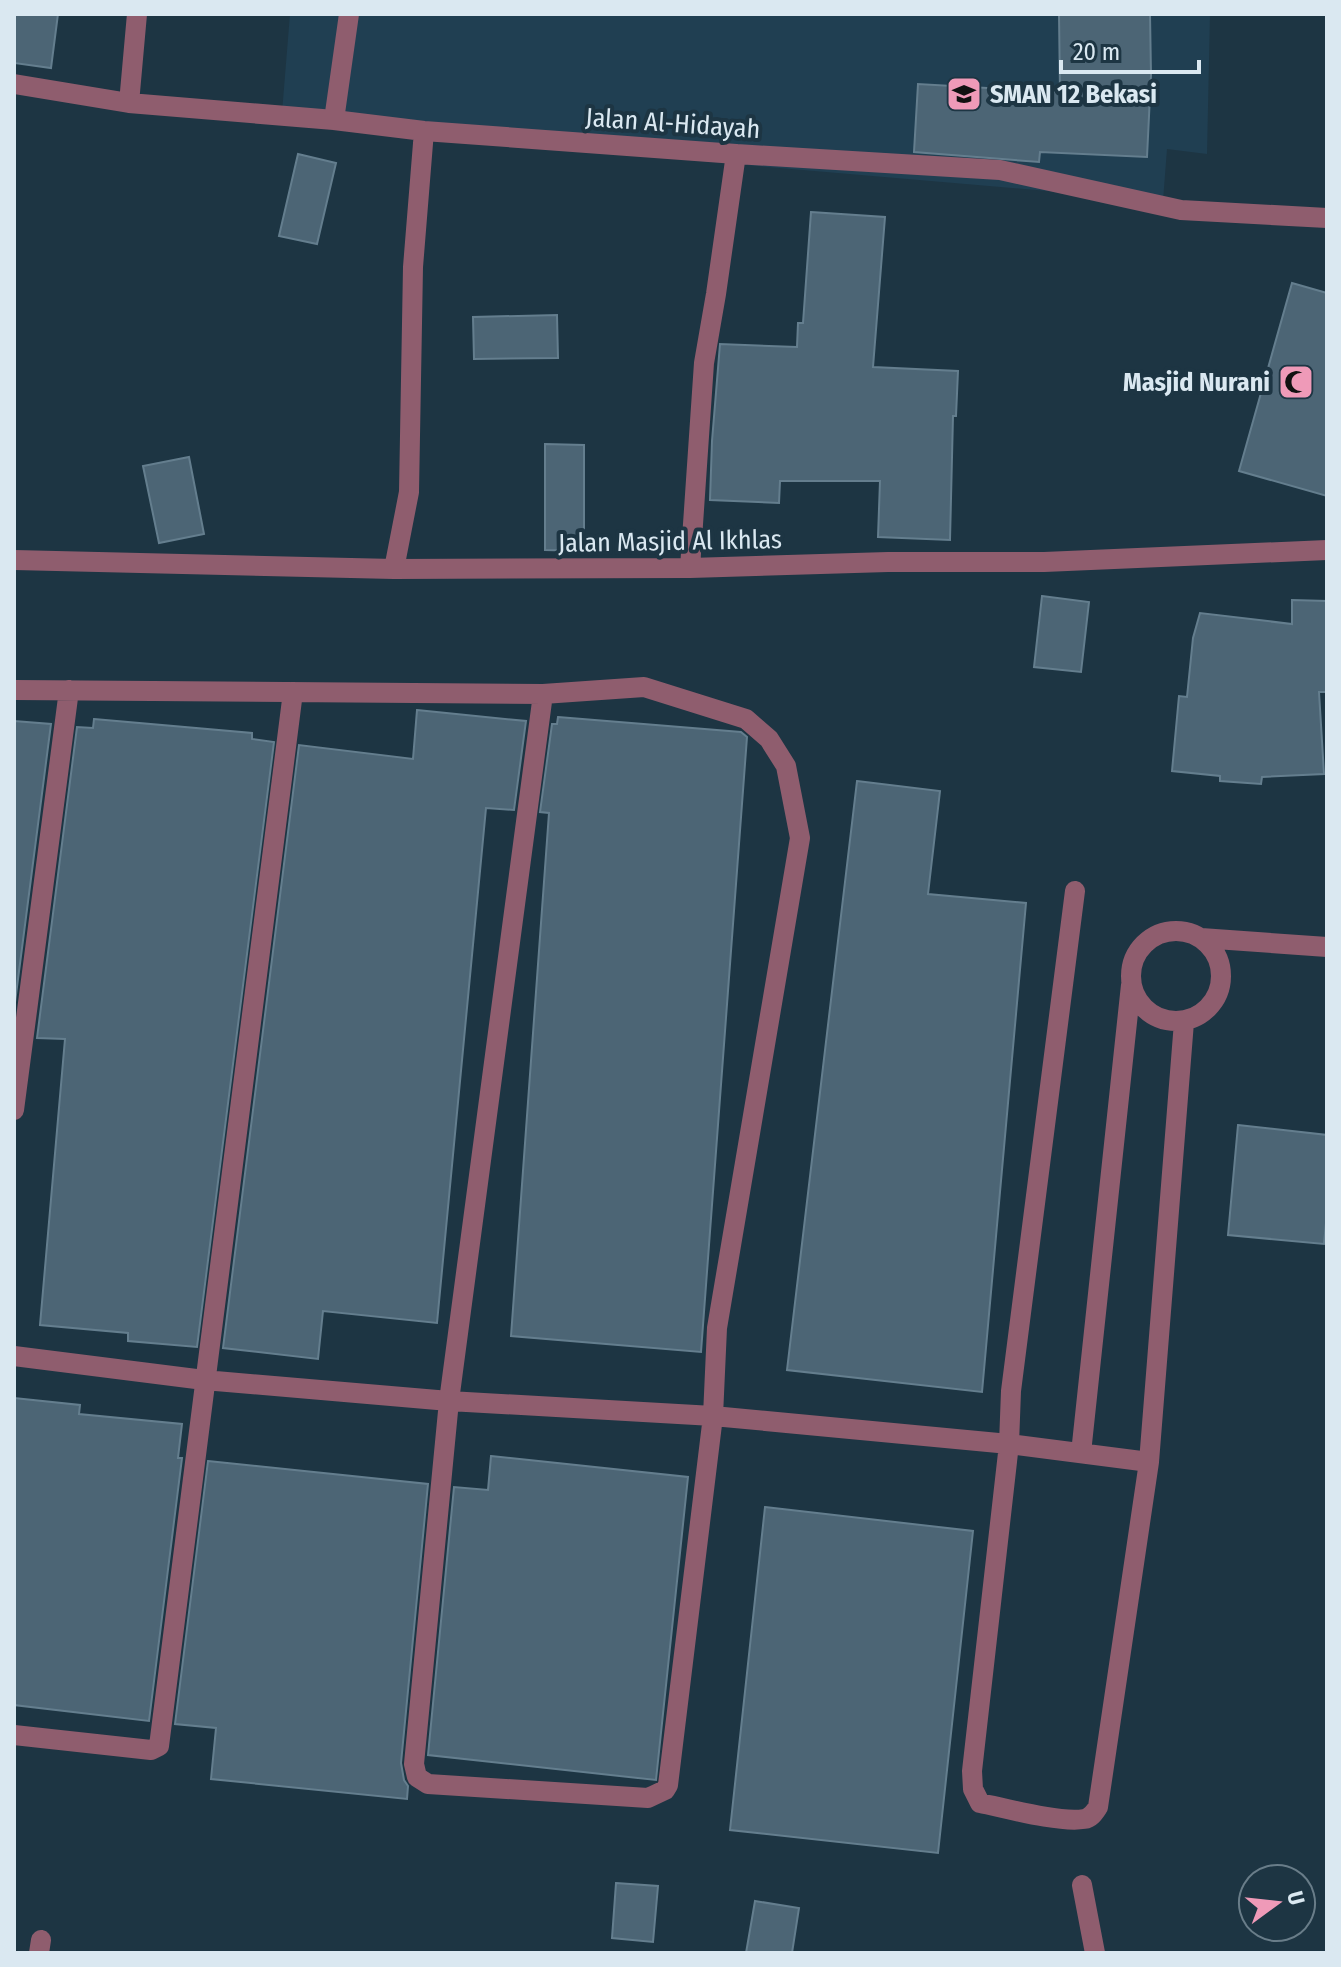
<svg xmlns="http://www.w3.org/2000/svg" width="1341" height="1967" font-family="'Fira Sans Condensed',sans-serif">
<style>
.built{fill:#203f52}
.building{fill:#4c6575;stroke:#647e8e;stroke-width:2}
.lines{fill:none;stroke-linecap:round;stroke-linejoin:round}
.street{stroke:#8f5d6e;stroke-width:20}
.labels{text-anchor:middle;stroke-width:8;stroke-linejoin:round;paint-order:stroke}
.poi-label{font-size:26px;font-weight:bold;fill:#dae8f1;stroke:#1d3543;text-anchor:start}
.street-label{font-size:26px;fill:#dae8f1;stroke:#1d3543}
</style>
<rect width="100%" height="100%" fill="#1d3543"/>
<path class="built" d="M 290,14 L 1210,14 L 1207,154 L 1167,149 L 1163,201 L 281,125 Z"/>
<path class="building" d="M 14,14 L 58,14 L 51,68 L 14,63 Z
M 1059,14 L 1150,14 L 1151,75 L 1147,157 L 1040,152 L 1039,162 L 914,152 L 918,84 L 1060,92 Z
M 298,154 L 336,163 L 317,244 L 279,236 Z
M 811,212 L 885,217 L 873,367 L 958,371 L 956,416 L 953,416 L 950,540 L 878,537 L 880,481 L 780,481 L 779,503 L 710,500 L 712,441 L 720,344 L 797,347 L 798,323 L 803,323 Z
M 1292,283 L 1327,293 L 1327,496 L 1239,471 Z
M 557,315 L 558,358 L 474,359 L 473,317 Z
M 545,444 L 584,445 L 584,551 L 545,550 Z
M 189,457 L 204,534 L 159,543 L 143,466 Z
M 1042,596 L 1089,602 L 1081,672 L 1034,667 Z
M 1292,600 L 1327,601 L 1326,692 L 1319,692 L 1324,774 L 1262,777 L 1261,784 L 1220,781 L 1220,776 L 1172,771 L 1179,696 L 1187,697 L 1193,638 L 1200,613 L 1292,624 Z
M 417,710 L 526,721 L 514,810 L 486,808 L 437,1323 L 323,1311 L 318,1359 L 223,1348 L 299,745 L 413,759 Z
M 558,717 L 741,732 L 747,737 L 701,1352 L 511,1336 L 549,813 L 540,812 L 552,724 L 557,724 Z
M 94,719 L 252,733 L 252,739 L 274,742 L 197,1347 L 128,1341 L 128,1333 L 40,1325 L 65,1039 L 37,1038 L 77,727 L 93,728 Z
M 14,721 L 51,724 L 14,1010 Z
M 857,781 L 940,791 L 928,894 L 1026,903 L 982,1392 L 787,1370 Z
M 1238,1125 L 1327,1135 L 1327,1212 L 1324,1244 L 1228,1235 Z
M 14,1398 L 80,1405 L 79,1414 L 182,1424 L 178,1458 L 182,1458 L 149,1721 L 14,1705 Z
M 491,1456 L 688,1477 L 656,1780 L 428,1755 L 454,1487 L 488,1490 Z
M 208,1461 L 428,1484 L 401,1763 L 404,1780 L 408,1786 L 407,1799 L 211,1779 L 216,1728 L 175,1724 Z
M 765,1507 L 973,1531 L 938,1853 L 730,1830 Z
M 616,1883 L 658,1886 L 653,1942 L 612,1938 Z
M 755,1901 L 799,1908 L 792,1953 L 746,1953 Z"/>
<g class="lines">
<path class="street" d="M 14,84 L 129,103 L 334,120 L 424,131 L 736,154 L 1000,170 L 1181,210 L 1327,218
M 129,103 L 137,14
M 334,120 L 349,14
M 14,560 L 394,569 L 690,568 L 888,562 L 1044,562 L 1327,550
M 690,568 L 704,363 L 716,294 L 736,154
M 394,569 L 409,492 L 413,267 L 424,131
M 14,690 L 543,694 L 644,687 L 746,719 L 769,739 L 786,766 L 800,838 L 717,1328 L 713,1416 L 668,1785 L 665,1790 L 648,1798 L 428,1784 L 417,1777 L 414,1764 L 449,1401 L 543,694
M 1075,891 L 1011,1391 L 1009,1444 L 972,1771 L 973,1789 L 980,1803 C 1005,1808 1059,1823 1084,1819 C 1091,1818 1094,1813 1098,1807 L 1149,1462 L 1184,1022
M1131 976a45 45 0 1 1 90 0a45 45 0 1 1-90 0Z
M 1201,938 L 1327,947
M 14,1110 L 69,690
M 14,1356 L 204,1380 L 449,1401 L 713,1416 L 1009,1444 L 1149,1462
M 1081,1453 L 1131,985
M 14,1735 L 151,1750 L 159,1746 L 293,692
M 1082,1885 L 1095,1953
M 39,1953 L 41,1940"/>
</g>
<defs>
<symbol id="school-square" viewBox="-11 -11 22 22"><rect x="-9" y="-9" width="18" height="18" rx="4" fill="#ef9ab8" stroke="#1d3543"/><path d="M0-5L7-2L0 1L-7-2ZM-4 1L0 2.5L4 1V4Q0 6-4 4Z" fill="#111"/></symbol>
<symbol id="mosque-square" viewBox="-11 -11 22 22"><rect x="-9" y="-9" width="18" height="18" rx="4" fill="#ef9ab8" stroke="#1d3543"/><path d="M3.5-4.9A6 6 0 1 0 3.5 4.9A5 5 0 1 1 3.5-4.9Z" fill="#111"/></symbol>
</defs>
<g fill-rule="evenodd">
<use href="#school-square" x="944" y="74" width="40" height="40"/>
<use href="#mosque-square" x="1276" y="362" width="40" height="40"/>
</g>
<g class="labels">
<g class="poi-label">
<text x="990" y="103">SMAN 12 Bekasi</text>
<text x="1270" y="391" text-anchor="end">Masjid Nurani</text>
</g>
<g class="street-label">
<text transform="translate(673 123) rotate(4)" y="9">Jalan Al-Hidayah</text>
<text transform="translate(670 541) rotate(-1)" y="9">Jalan Masjid Al Ikhlas</text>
</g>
</g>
<rect width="1341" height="1967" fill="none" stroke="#dae8f1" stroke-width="32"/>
<g transform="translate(1277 1903) rotate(75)"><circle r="38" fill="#1d3543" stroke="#697d89" stroke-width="2"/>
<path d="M0-6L14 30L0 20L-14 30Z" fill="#ef9ab8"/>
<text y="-12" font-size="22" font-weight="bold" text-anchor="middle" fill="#dae8f1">U</text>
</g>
<path d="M1061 60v12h138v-12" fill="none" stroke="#dae8f1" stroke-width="4"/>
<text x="1073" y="60" font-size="24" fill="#dae8f1" stroke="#1d3543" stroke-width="6" paint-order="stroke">20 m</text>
</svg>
